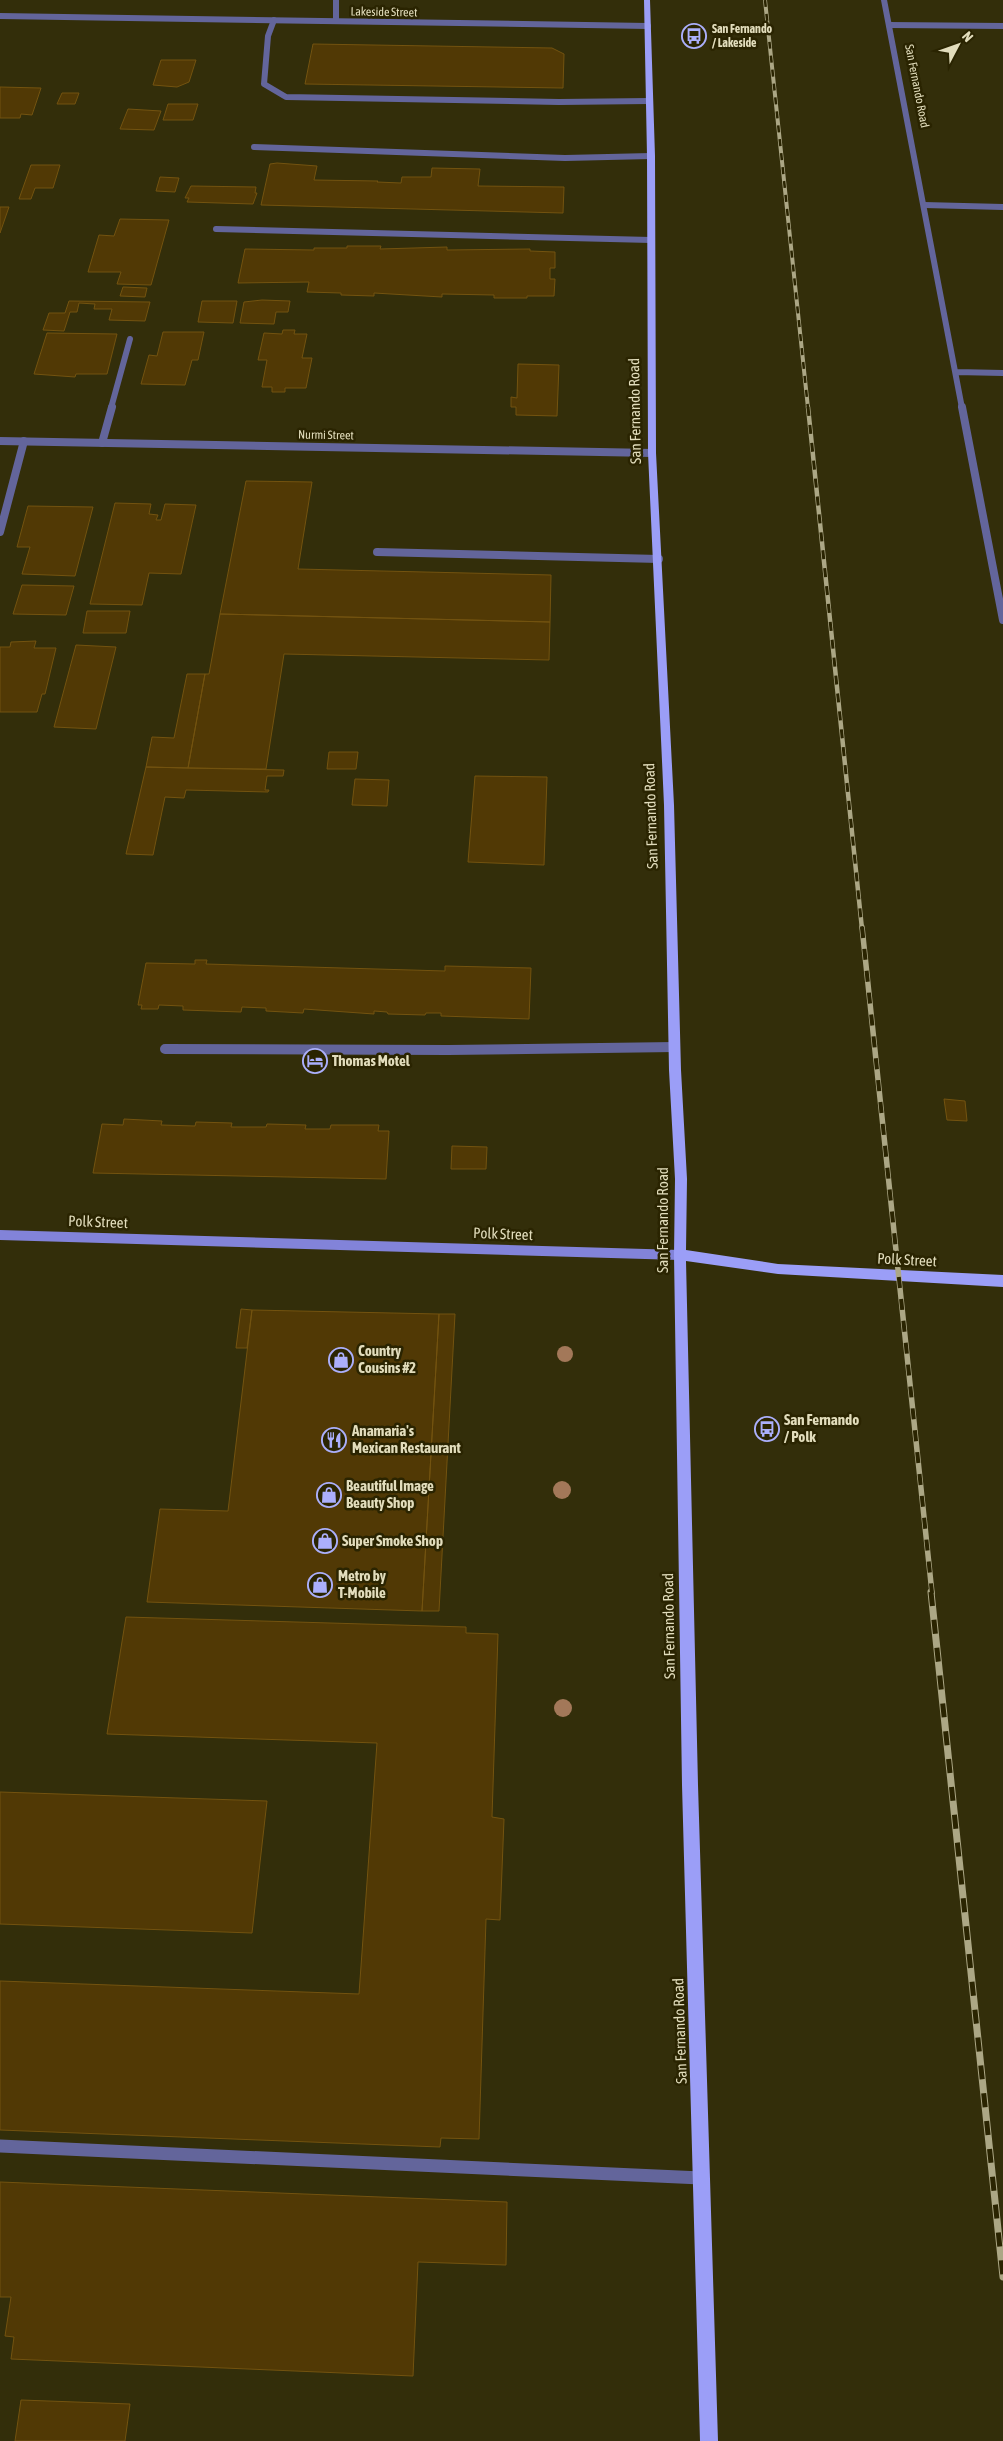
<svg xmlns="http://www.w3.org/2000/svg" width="1003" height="2441" font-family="'Asap Condensed',sans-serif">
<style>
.building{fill:#513905;stroke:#735310}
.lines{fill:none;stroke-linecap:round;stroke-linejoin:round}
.lane-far3{stroke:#63659b;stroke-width:6}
.lane-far2{stroke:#63659b;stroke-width:8}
.lane-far1{stroke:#63659b;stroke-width:10}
.lane{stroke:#63659b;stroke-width:13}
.street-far1{stroke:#63659b;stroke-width:6}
.street{stroke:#63659b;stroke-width:8}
.secondary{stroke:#8283d9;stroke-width:10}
.primary{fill:#9b9ef7;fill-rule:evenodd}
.rail-far3-casing{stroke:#aca785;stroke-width:4}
.rail-far2-casing{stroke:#aca785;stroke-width:4.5}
.rail-far1-casing{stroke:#aca785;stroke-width:5.5}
.rail-casing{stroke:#aca785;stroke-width:7}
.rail-far3{stroke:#2a2401;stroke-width:2.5;stroke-dasharray:7;stroke-linecap:butt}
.rail-far2{stroke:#2a2401;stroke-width:3;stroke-dasharray:9;stroke-linecap:butt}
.rail-far1{stroke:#2a2401;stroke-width:4;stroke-dasharray:11;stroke-linecap:butt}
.rail{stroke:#2a2401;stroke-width:5;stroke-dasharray:14;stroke-linecap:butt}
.tree{fill:#a37859}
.labels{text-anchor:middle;stroke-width:5;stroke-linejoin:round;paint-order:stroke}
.far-street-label{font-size:12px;fill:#e2ddbc;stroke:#2a2401}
.far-poi-label{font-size:12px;font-weight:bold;fill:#e2ddbc;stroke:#2a2401;text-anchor:start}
.street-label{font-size:15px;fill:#e2ddbc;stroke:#2a2401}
.poi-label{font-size:15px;font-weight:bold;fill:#e2ddbc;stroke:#2a2401;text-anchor:start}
</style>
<rect width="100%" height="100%" fill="#332e0a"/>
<path class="building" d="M 313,44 L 552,48 L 564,54 L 563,88 L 305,84 Z
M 161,60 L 196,60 L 189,82 L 177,87 L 153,85 Z
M 0,87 L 41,88 L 32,115 L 21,114 L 20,118 L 0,118 Z
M 62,93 L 79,93 L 75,104 L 57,104 Z
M 168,104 L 198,104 L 193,120 L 163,120 Z
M 128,109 L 161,111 L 154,130 L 120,129 Z
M 277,163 L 317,166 L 314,180 L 378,181 L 377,182 L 401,183 L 402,177 L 431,177 L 432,168 L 480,169 L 478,186 L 564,187 L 563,213 L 261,205 L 270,164 Z
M 31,165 L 60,165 L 53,188 L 35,188 L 31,199 L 19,199 Z
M 160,177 L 179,178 L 175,192 L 156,191 Z
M 191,186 L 256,187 L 255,193 L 257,193 L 253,204 L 187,202 L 189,198 L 185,198 Z
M 0,207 L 9,207 L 0,233 Z
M 120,219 L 169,220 L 151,285 L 117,284 L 121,272 L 88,272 L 99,235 L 114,236 Z
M 347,246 L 381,246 L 380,249 L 447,247 L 447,250 L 530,249 L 530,251 L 555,252 L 555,268 L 550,268 L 550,279 L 555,279 L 554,296 L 527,296 L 527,298 L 494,298 L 494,295 L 442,294 L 442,297 L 374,293 L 374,296 L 341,295 L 341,293 L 307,292 L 309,282 L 238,283 L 245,249 L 314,250 L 314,248 L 347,248 Z
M 123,287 L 147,288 L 145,297 L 120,296 Z
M 262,300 L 290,301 L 288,312 L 276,312 L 274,324 L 240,323 L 244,302 Z
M 69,301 L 150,302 L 145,321 L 109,320 L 112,309 L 94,309 L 95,304 L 79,303 L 77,312 L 70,312 L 64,331 L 43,330 L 49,313 L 65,313 Z
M 202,301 L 237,301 L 233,323 L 198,322 Z
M 283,330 L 295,330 L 294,334 L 307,334 L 302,358 L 312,358 L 306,388 L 285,388 L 285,392 L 272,392 L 272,387 L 262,387 L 267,360 L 258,360 L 264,333 L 282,334 Z
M 163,332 L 204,332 L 198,360 L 192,360 L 185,385 L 141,384 L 149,355 L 157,356 Z
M 47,333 L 117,334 L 107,374 L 76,374 L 75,377 L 34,374 Z
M 518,364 L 559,365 L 557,416 L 516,415 L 516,407 L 511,407 L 511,397 L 517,398 Z
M 246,481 L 312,482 L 298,569 L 551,575 L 550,622 L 220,614 Z
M 115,503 L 151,504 L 149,514 L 158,515 L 156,520 L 161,520 L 165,504 L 196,505 L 181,574 L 149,573 L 142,605 L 90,604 Z
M 28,506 L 93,507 L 75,576 L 22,574 L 30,547 L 17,547 Z
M 22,585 L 74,586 L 66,615 L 13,614 Z
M 87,611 L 130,611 L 126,633 L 83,633 Z
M 220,614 L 550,622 L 549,660 L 284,654 L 266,769 L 188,768 L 205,674 L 209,674 Z
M 36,641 L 34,648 L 56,648 L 45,694 L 42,694 L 37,712 L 0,712 L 0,647 L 10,647 L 11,642 Z
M 76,645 L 116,647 L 96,729 L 54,727 Z
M 187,674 L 205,674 L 188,768 L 146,767 L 152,737 L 174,738 Z
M 329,752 L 358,752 L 356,769 L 327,769 Z
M 146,767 L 188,768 L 284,770 L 283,776 L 267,776 L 265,790 L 269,790 L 268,792 L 186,790 L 184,798 L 165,797 L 153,855 L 126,854 Z
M 475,776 L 547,777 L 544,865 L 468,862 Z
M 355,779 L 389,780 L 387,806 L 352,805 Z
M 195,960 L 207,960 L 206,964 L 445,971 L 445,966 L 531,968 L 529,1019 L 441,1016 L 441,1013 L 426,1013 L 425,1015 L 388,1014 L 387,1012 L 374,1011 L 374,1014 L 304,1009 L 303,1013 L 266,1011 L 266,1008 L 242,1007 L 241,1012 L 183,1010 L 183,1006 L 159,1005 L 158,1009 L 141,1009 L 142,1005 L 138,1005 L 146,963 L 195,964 Z
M 944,1099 L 965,1101 L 967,1121 L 947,1120 Z
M 124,1119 L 162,1121 L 161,1125 L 195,1126 L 196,1122 L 232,1123 L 231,1127 L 266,1127 L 267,1124 L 306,1125 L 305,1129 L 330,1129 L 331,1125 L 379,1125 L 378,1131 L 389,1131 L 386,1179 L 93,1173 L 102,1124 L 123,1125 Z
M 452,1146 L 487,1147 L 486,1169 L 451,1169 Z
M 241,1309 L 252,1310 L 247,1348 L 236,1348 Z
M 252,1310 L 439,1314 L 422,1611 L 147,1602 L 160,1509 L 228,1511 Z
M 439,1314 L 455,1314 L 439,1611 L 422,1611 Z
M 126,1617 L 466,1627 L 466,1633 L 498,1634 L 492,1817 L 504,1819 L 500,1920 L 486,1919 L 479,2139 L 441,2138 L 440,2147 L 0,2130 L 0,1981 L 359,1994 L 377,1743 L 107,1734 Z
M 0,1792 L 267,1801 L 252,1933 L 0,1924 Z
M 0,2182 L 507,2202 L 506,2265 L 418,2262 L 413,2376 L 11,2359 L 14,2337 L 5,2336 L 11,2297 L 0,2297 Z
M 21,2400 L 130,2404 L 125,2441 L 15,2441 Z"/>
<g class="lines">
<path class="lane-far3" d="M 336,0 L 336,21
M 274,20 L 268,36 L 264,84 L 286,97 L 559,102 L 649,101
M 889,25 L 1003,26
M 254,147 L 565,158 L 651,156
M 924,205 L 1003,207
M 216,229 L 651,240
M 111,408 L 130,339"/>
<path class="lane-far2" d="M 102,443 L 112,407
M 0,532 L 24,441
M 377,552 L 659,559"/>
<path class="lane-far1" d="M 165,1049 L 448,1050 L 675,1047"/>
<path class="lane" d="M 0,2146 L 701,2178"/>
<path class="street-far1" d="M 884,0 L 962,408
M 0,16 L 648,26
M 956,372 L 1003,373"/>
<path class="street" d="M 962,407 L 1003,620
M 0,441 L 652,453"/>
<path class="secondary" d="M 0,1235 L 680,1255"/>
<path class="primary" d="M 644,0 L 650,0 L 655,156 L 656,453 L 674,805 L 681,1070 L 687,1179 L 686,1250 L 778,1264 L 1003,1275 L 1003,1287 L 778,1274 L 686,1261 L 698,1785 L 718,2441 L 700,2441 L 682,1785 L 674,1255 L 675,1179 L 669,1070 L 664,805 L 648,453 L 647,156 Z"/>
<defs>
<path id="rail-far3" d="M 765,0 L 808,408"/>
<path id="rail-far2" d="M 808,407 L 862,929"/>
<path id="rail-far1" d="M 862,927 L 932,1593"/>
<path id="rail" d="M 931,1592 L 1003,2277"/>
</defs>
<use href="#rail-far3" class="rail-far3-casing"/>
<use href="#rail-far2" class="rail-far2-casing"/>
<use href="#rail-far1" class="rail-far1-casing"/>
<use href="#rail" class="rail-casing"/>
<use href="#rail-far3" class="rail-far3"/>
<use href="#rail-far2" class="rail-far2"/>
<use href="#rail-far1" class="rail-far1"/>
<use href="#rail" class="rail"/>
</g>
<g class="tree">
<circle cx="565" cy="1354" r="8"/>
<circle cx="562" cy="1490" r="9"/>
<circle cx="563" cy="1708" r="9"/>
</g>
<defs>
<symbol id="bus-ring" viewBox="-11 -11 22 22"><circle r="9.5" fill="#2a2401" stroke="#abaffb" stroke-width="1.5"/><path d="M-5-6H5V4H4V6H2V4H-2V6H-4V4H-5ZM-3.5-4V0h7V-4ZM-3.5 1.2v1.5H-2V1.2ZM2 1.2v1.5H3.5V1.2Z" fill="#abaffb"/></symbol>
<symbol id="hotel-ring" viewBox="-11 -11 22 22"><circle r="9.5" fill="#2a2401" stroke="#abaffb" stroke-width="1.5"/><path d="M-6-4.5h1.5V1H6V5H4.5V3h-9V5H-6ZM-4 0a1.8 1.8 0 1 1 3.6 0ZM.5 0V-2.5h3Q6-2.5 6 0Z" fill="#abaffb"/></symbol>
<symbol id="shop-ring" viewBox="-11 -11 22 22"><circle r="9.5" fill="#2a2401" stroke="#abaffb" stroke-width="1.5"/><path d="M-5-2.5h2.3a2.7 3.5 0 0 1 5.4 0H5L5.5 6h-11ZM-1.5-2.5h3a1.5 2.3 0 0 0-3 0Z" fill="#abaffb"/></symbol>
<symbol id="restaurant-ring" viewBox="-11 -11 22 22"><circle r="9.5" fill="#2a2401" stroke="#abaffb" stroke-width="1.5"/><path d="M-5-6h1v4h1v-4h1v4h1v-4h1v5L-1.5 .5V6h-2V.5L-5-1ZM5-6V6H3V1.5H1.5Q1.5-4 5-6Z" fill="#abaffb"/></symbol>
</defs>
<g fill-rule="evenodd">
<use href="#bus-ring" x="680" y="22" width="28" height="28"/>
<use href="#hotel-ring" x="301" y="1047" width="28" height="28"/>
<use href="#shop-ring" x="327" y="1346" width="28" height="28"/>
<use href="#bus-ring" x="753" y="1415" width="28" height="28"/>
<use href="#restaurant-ring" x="320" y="1426" width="28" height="28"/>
<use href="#shop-ring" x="315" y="1481" width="28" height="28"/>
<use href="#shop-ring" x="311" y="1527" width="28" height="28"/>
<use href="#shop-ring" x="306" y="1571" width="28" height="28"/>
</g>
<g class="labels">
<g class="far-street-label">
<text transform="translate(384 12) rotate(1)" y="4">Lakeside Street</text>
<text transform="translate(917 86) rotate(79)" y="4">San Fernando Road</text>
<text transform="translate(326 435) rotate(1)" y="4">Nurmi Street</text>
</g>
<g class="far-poi-label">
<text x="712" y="33">San Fernando<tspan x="712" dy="14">/ Lakeside</tspan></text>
</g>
<g class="street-label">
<text transform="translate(635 411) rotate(-91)" y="5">San Fernando Road</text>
<text transform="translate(651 816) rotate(-92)" y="5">San Fernando Road</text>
<text transform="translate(663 1220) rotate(-90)" y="5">San Fernando Road</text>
<text transform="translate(98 1222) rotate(2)" y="5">Polk Street</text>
<text transform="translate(503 1234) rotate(2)" y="5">Polk Street</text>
<text transform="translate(907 1260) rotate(3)" y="5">Polk Street</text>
<text transform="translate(669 1626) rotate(-91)" y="5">San Fernando Road</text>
<text transform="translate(680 2031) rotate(-92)" y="5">San Fernando Road</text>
</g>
<g class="poi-label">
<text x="332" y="1066">Thomas Motel</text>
<text x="358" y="1356">Country<tspan x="358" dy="17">Cousins #2</tspan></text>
<text x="784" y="1425">San Fernando<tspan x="784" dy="17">/ Polk</tspan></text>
<text x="352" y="1436">Anamaria's<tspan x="352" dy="17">Mexican Restaurant</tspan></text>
<text x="346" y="1491">Beautiful Image<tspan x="346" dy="17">Beauty Shop</tspan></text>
<text x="342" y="1546">Super Smoke Shop</text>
<text x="338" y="1581">Metro by<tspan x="338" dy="17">T-Mobile</tspan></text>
</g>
</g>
<g transform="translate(958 45) rotate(49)" stroke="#2a2401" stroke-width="4" paint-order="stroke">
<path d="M0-4L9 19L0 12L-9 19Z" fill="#e2ddbc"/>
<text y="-8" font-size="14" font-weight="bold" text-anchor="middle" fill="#e2ddbc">N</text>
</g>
</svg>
